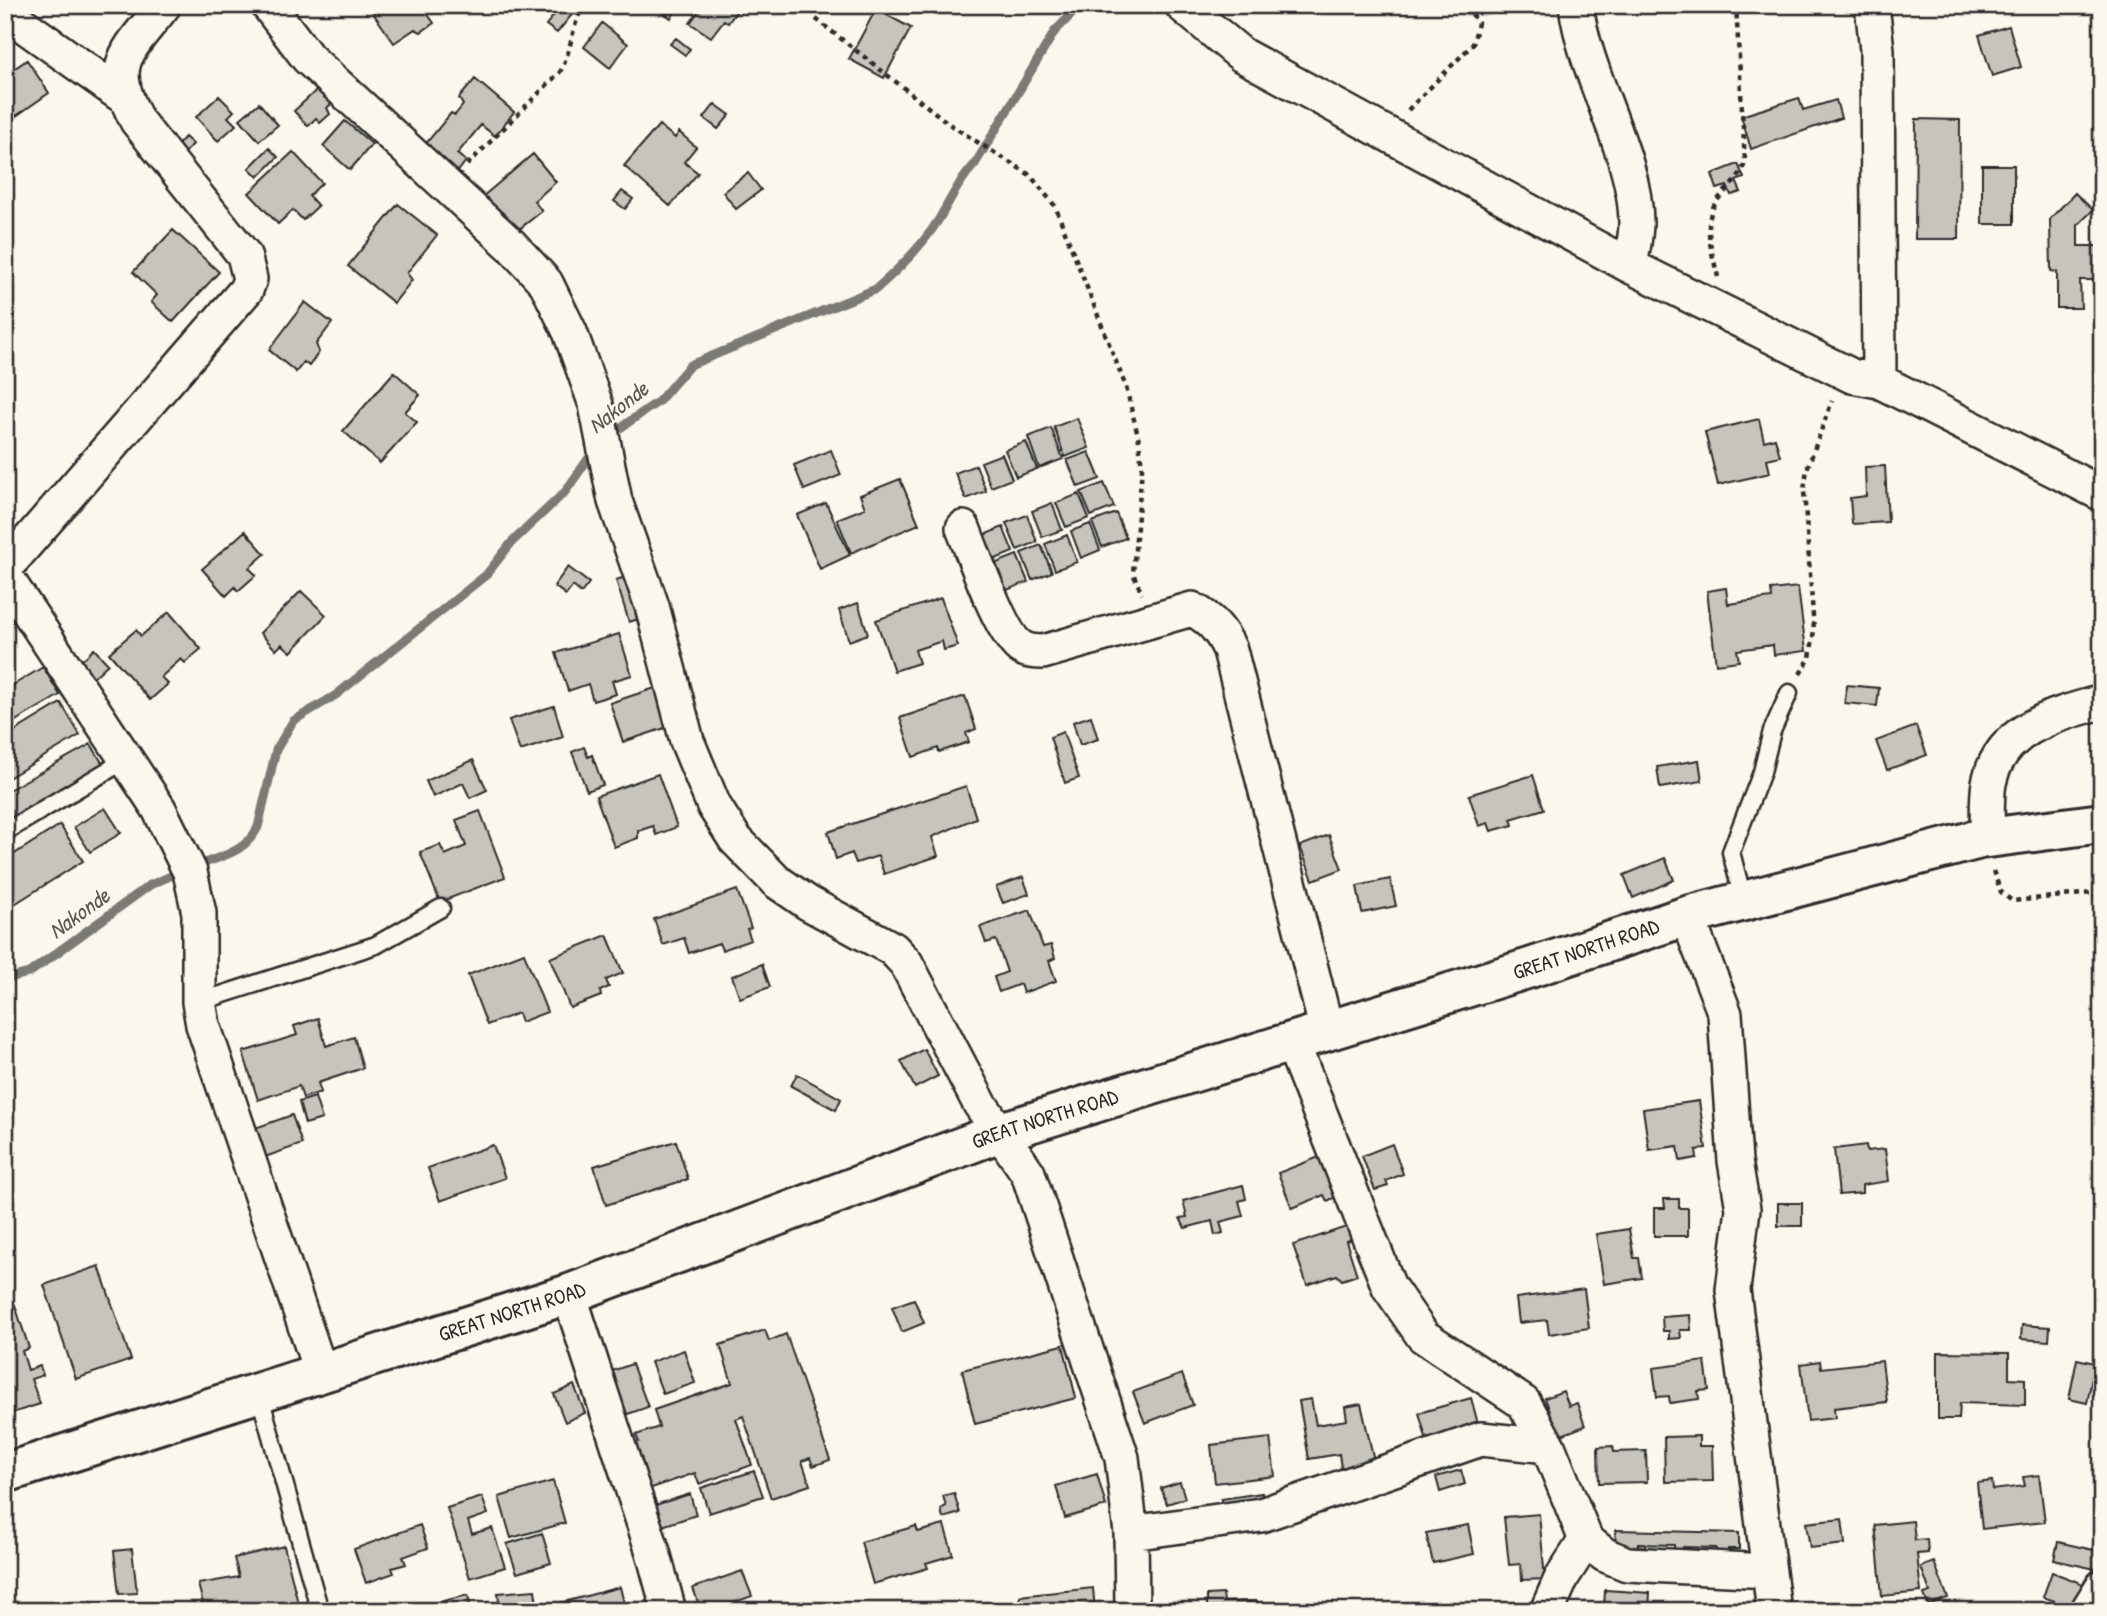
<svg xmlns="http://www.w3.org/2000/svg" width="2107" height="1616" font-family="'Patrick Hand',sans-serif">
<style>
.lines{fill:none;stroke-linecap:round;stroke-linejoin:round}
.stream{stroke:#7b7a75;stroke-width:9}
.building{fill:#c7c4bc;stroke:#2b2b2b;stroke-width:2}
.service-casing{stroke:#2b2b2b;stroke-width:21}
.minor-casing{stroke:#2b2b2b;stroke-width:38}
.trunk-casing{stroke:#2b2b2b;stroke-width:44}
.path{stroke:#2b2b2b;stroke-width:4.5;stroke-dasharray:5 5;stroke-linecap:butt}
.service{stroke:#fbf7ec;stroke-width:16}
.minor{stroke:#fbf7ec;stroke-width:33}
.trunk{stroke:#fbf7ec;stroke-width:38}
.labels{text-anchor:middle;stroke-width:5;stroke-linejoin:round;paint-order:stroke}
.street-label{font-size:21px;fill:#2b2b2b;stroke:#fbf7ec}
.water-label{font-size:23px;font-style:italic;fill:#5a5956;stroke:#fbf7ec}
</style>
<rect width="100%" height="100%" fill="#fbf7ec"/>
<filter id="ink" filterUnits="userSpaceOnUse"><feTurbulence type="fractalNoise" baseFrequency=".0143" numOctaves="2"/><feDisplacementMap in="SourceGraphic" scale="14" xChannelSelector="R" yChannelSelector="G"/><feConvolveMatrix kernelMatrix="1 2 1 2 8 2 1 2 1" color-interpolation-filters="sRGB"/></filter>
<g filter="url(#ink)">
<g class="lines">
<path class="stream" d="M 610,435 L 659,401 L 690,365 L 876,289 C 899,269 923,245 939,219 C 951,199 959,181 975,164 L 1055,31 L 1081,5
M 202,864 C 225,855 246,851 258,827 L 276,750 L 293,721 L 336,695 L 486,575 L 512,542 L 565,492 L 595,449
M 5,979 L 29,973 L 150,885 L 175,874"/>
</g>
<path class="building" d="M 384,5 L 421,5 L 434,23 L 421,32 L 415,29 L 394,43 L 373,13 Z
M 562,5 L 574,12 L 557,33 L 546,25 Z
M 652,5 L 680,5 L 671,18 Z
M 694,5 L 727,5 L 736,12 L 728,23 L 724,20 L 711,37 L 690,23 L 698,12 L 692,8 Z
M 876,9 L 911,28 L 884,78 L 849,59 Z
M 602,23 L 628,44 L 610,68 L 584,47 Z
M 2009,26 L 2021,67 L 1992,76 L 1979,35 Z
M 676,38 L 690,49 L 685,55 L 670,44 Z
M 27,60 L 49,93 L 16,116 L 5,100 L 5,75 Z
M 475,79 L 514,112 L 495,136 L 481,125 L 457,154 L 466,161 L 456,174 L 423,147 L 451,113 L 455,115 L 463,105 L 459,98 Z
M 323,84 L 336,99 L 327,108 L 330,114 L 320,123 L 316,118 L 308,126 L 294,111 Z
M 219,96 L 234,111 L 228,117 L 236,125 L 218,141 L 196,117 Z
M 1799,98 L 1803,110 L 1836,100 L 1841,118 L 1751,149 L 1741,116 Z
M 259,103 L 278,125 L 259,141 L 240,119 Z
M 715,104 L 730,115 L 718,129 L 704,118 Z
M 1916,119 L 1960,120 L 1959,239 L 1915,239 Z
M 345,121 L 372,144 L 350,170 L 323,146 Z
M 659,125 L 675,138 L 679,132 L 696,147 L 684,162 L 698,173 L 670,206 L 624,166 Z
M 185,137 L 193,144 L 184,154 L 176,147 Z
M 269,148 L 278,157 L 258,177 L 249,168 Z
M 293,152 L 322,183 L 309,196 L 318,206 L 303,220 L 293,210 L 278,224 L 249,193 Z
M 533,154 L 556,182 L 534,201 L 542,211 L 513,234 L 482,197 Z
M 1738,164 L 1744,178 L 1736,181 L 1741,192 L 1731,195 L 1727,186 L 1717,189 L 1712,174 Z
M 1982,165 L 2014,165 L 2014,224 L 1982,224 Z
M 748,173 L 761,190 L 736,209 L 723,192 Z
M 622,191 L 633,199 L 625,209 L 614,201 Z
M 2075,193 L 2093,210 L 2078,225 L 2078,246 L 2102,246 L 2102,280 L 2080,280 L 2081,308 L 2057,308 L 2057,272 L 2051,271 L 2050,219 Z
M 398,204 L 437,235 L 407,273 L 412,280 L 394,303 L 348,266 Z
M 173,230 L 219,272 L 173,322 L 151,302 L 157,295 L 133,272 Z
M 305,302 L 332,323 L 316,344 L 319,352 L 309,366 L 304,362 L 296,372 L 269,350 Z
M 394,372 L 420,395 L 405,412 L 417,422 L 380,463 L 343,431 Z
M 1077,418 L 1089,448 L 1065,457 L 1054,427 Z
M 1759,419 L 1764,441 L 1775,438 L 1780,456 L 1767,459 L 1770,473 L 1718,485 L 1705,432 Z
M 1051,428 L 1063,459 L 1039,468 L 1028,437 Z
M 1026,442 L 1037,469 L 1016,477 L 1005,450 Z
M 831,450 L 841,475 L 804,490 L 794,465 Z
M 1089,452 L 1100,479 L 1078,487 L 1067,460 Z
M 1002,454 L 1012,479 L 991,487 L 981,462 Z
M 976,465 L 986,491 L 966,499 L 955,473 Z
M 1885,466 L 1888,522 L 1852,524 L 1850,498 L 1866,496 L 1865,467 Z
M 900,479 L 919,524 L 851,553 L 837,519 L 865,508 L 860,495 Z
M 1104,483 L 1114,507 L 1091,516 L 1081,492 Z
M 1079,494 L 1089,518 L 1066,527 L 1056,503 Z
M 826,503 L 850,555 L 820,569 L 797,515 Z
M 1052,503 L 1062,530 L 1042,537 L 1032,511 Z
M 1116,513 L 1126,538 L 1102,547 L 1092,522 Z
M 1027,515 L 1037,542 L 1017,550 L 1006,523 Z
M 1090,524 L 1100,550 L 1081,558 L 1071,531 Z
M 1003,527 L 1013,552 L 993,560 L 984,535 Z
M 245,531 L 265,554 L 249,568 L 256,575 L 238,591 L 235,587 L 226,596 L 202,569 Z
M 1067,535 L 1077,562 L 1055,570 L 1045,544 Z
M 1041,545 L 1052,572 L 1032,580 L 1021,553 Z
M 1017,555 L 1028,582 L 1004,591 L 994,564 Z
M 568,567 L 589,583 L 581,593 L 573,586 L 566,595 L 554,586 Z
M 629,576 L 642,618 L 629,622 L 616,580 Z
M 1798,587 L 1806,651 L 1774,655 L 1773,645 L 1737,650 L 1739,661 L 1716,664 L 1707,591 L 1726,588 L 1728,604 L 1772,598 L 1771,590 Z
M 301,591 L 326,615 L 291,652 L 282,644 L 276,650 L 260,633 Z
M 941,598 L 958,646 L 944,650 L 942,641 L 915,650 L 919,663 L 894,671 L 876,620 Z
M 858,603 L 868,634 L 849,641 L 839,610 Z
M 169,612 L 201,649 L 185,663 L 181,659 L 161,677 L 168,684 L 150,700 L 109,653 L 136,630 L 141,636 Z
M 619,634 L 632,675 L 612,681 L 616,694 L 593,701 L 588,684 L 568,691 L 556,653 Z
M 94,649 L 108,664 L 93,678 L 79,663 Z
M 43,667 L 60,695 L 5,727 L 5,690 Z
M 1846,685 L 1879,688 L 1877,706 L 1845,703 Z
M 655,688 L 668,727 L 623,742 L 610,703 Z
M 965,696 L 976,729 L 966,733 L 969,742 L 939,752 L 938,748 L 913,757 L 900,718 Z
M 61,703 L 80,735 L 5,780 L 5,737 Z
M 554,706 L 563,737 L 520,751 L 509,720 Z
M 1091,716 L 1098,739 L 1080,745 L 1073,722 Z
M 1916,726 L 1927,755 L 1887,770 L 1876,741 Z
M 1063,732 L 1079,778 L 1065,783 L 1050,737 Z
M 91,744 L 108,773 L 15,826 L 5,809 L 5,792 Z
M 584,747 L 588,757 L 592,755 L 603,785 L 587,791 L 572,752 Z
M 473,760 L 487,790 L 470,798 L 463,783 L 433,797 L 426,781 Z
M 1699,760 L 1702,781 L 1660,788 L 1657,767 Z
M 658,774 L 677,827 L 656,835 L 653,826 L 638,831 L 638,838 L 614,847 L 596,796 Z
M 1533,775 L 1544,809 L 1511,819 L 1513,825 L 1491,831 L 1488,823 L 1479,826 L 1469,795 Z
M 966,786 L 976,818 L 932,837 L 938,856 L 884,874 L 878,856 L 856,863 L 852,853 L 836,859 L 828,832 Z
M 105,808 L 121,833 L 90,852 L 74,827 Z
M 480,811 L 505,877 L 440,902 L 420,852 L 440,845 L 445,855 L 466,846 L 456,820 Z
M 60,825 L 83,861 L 5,910 L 5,860 Z
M 1329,835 L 1342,869 L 1313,880 L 1300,846 Z
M 1665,858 L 1674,880 L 1633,898 L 1624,875 Z
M 1023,877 L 1029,894 L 1003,903 L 996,887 Z
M 1390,879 L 1396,906 L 1362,913 L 1357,886 Z
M 737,890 L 751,928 L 747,929 L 751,940 L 722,950 L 719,943 L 689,953 L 684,938 L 663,945 L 654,919 Z
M 1030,910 L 1043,947 L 1051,945 L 1055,958 L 1049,961 L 1056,981 L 1023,993 L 1020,984 L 999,992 L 994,977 L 1007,972 L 996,940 L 986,943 L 980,927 Z
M 607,935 L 623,973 L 606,980 L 609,987 L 600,991 L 601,996 L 570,1008 L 550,958 Z
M 524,953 L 547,1012 L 521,1022 L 518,1013 L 487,1025 L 468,975 Z
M 762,964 L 770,987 L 740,998 L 732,976 Z
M 318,1018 L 326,1046 L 354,1037 L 363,1068 L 318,1083 L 321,1092 L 303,1098 L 299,1086 L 258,1100 L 243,1052 L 297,1035 L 294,1026 Z
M 924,1049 L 938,1076 L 915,1088 L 901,1061 Z
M 797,1074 L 841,1099 L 836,1110 L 791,1086 Z
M 315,1097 L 322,1119 L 305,1124 L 299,1102 Z
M 1699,1101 L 1706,1148 L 1696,1150 L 1697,1158 L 1680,1161 L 1678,1146 L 1649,1150 L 1643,1109 Z
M 292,1115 L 302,1144 L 265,1157 L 255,1128 Z
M 676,1141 L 688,1179 L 606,1205 L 594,1166 Z
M 1392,1144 L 1403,1174 L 1386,1181 L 1388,1186 L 1375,1190 L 1362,1156 Z
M 493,1145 L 505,1178 L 440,1201 L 428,1168 Z
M 1866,1145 L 1867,1151 L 1885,1149 L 1889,1181 L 1862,1185 L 1862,1193 L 1839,1195 L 1834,1149 Z
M 1324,1155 L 1341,1195 L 1327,1201 L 1324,1195 L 1292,1208 L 1278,1173 Z
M 1243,1185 L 1246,1199 L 1239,1201 L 1243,1216 L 1220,1222 L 1223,1233 L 1215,1235 L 1212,1221 L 1185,1228 L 1180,1218 L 1187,1217 L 1183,1201 Z
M 1664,1199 L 1679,1199 L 1679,1208 L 1688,1208 L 1688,1236 L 1654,1236 L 1654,1208 L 1665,1208 Z
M 1778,1203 L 1802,1203 L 1802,1226 L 1778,1226 Z
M 1352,1225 L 1357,1238 L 1346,1241 L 1357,1275 L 1342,1280 L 1337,1275 L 1307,1285 L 1293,1245 Z
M 1629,1229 L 1634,1258 L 1639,1258 L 1642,1278 L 1604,1284 L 1596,1234 Z
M 99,1266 L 131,1360 L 76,1379 L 44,1285 Z
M 1584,1289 L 1589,1328 L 1549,1334 L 1547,1320 L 1519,1323 L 1516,1298 Z
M 914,1299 L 924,1323 L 902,1332 L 892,1307 Z
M 15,1305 L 29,1348 L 22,1351 L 28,1370 L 40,1366 L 43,1375 L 31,1379 L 40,1404 L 6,1415 L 5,1308 Z
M 1690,1315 L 1691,1330 L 1680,1330 L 1681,1338 L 1669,1339 L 1669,1331 L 1663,1331 L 1662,1317 Z
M 2022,1325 L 2050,1327 L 2049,1341 L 2021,1339 Z
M 765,1330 L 769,1341 L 786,1334 L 830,1460 L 813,1466 L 810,1458 L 802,1461 L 810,1485 L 771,1498 L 743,1416 L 736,1419 L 752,1465 L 699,1484 L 695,1473 L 640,1492 L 624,1446 L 639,1442 L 636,1435 L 659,1427 L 654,1410 L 732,1383 L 720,1345 Z
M 1063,1345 L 1076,1398 L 975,1424 L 962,1370 Z
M 684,1350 L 695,1383 L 663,1394 L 651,1362 Z
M 1938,1352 L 2009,1353 L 2009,1378 L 2025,1379 L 2025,1405 L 1960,1403 L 1959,1419 L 1938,1419 Z
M 2077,1359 L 2095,1363 L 2087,1403 L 2069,1399 Z
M 1705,1361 L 1709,1390 L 1698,1391 L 1699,1399 L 1670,1403 L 1669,1396 L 1657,1397 L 1653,1368 Z
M 1820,1361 L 1821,1368 L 1882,1361 L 1887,1402 L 1834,1408 L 1835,1418 L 1808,1421 L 1801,1364 Z
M 632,1364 L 648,1407 L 622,1416 L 606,1373 Z
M 1182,1374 L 1193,1405 L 1145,1423 L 1133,1392 Z
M 574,1385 L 585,1413 L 565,1422 L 554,1394 Z
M 1563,1391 L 1569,1406 L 1577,1403 L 1585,1426 L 1559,1436 L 1545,1398 Z
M 1471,1398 L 1481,1435 L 1428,1445 L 1419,1413 Z
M 1311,1399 L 1316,1425 L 1347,1420 L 1345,1407 L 1361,1404 L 1376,1469 L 1342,1475 L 1339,1454 L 1309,1459 L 1299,1401 Z
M 1699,1436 L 1699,1446 L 1712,1446 L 1713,1481 L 1665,1482 L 1664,1437 Z
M 1270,1438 L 1275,1476 L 1215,1483 L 1211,1445 Z
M 1613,1446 L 1614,1452 L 1646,1451 L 1647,1482 L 1599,1483 L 1598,1447 Z
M 1461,1470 L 1465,1484 L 1440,1492 L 1436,1477 Z
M 754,1471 L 763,1496 L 709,1513 L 701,1488 Z
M 1097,1474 L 1106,1506 L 1065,1518 L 1056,1486 Z
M 2039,1475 L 2045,1522 L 1982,1529 L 1977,1483 L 1992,1481 L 1993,1490 L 2025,1486 L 2023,1477 Z
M 553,1481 L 565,1523 L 511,1538 L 499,1497 Z
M 1180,1482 L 1185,1498 L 1167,1504 L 1161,1488 Z
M 954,1493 L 960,1513 L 943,1518 L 941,1509 L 946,1506 L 943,1496 Z
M 1262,1493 L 1265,1517 L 1224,1523 L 1221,1499 Z
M 690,1494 L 696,1515 L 656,1528 L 649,1507 Z
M 482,1497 L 488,1514 L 468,1521 L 472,1534 L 492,1528 L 505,1567 L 470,1578 L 447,1508 Z
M 1539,1514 L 1545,1579 L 1522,1580 L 1521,1564 L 1509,1565 L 1504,1517 Z
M 1842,1519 L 1845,1544 L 1810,1548 L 1806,1523 Z
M 1913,1521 L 1915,1540 L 1927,1539 L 1928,1553 L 1917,1554 L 1921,1592 L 1882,1596 L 1875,1525 Z
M 420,1525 L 428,1548 L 403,1557 L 406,1564 L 392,1568 L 394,1573 L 366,1583 L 354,1549 Z
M 944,1525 L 953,1555 L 926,1563 L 928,1568 L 873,1584 L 861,1542 L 916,1526 L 918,1532 Z
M 1468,1525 L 1474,1554 L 1433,1563 L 1426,1533 Z
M 1616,1530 L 1739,1533 L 1739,1549 L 1728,1549 L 1728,1562 L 1716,1562 L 1716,1548 L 1683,1547 L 1683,1560 L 1674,1560 L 1674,1545 L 1638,1544 L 1638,1560 L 1615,1551 Z
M 542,1533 L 551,1563 L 517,1573 L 507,1544 Z
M 2058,1542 L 2102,1552 L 2100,1570 L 2054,1560 Z
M 284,1546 L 300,1611 L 205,1611 L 198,1584 L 239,1577 L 234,1558 Z
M 132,1549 L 137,1593 L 119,1594 L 114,1551 Z
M 1934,1562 L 1948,1598 L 1928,1605 L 1924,1594 L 1930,1592 L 1921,1567 Z
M 742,1571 L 752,1596 L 711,1611 L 701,1611 L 693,1588 Z
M 2052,1572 L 2086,1585 L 2078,1609 L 2043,1597 Z
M 620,1587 L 626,1611 L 539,1611 L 538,1609 Z
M 1093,1588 L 1095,1611 L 1021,1611 L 1020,1596 Z
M 535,1590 L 538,1611 L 500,1611 L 498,1593 Z
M 1605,1590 L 1650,1593 L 1649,1611 L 1604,1609 Z
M 1223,1594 L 1224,1602 L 1257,1601 L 1258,1611 L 1207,1611 L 1207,1595 Z
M 468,1595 L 471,1611 L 402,1611 Z
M 1836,1602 L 1839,1611 L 1809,1611 Z"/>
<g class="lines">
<defs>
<path id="service" d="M 5,832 L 127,759
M 1744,902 L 1731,852 L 1762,772 L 1772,731 L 1789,693
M 199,1002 L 376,945 L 441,908
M 259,1393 L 320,1611"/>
<path id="minor" d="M 268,5 L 308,58 L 511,245 L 546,283 L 570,332 L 596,405 L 615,501 L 652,606 L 687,741 L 714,806 L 735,839 L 776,881 L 808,903 L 893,949 L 906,963 L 980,1104 L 1028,1173 L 1122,1458 L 1131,1533 L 1132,1611
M 1182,5 L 1242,55 L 1630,266 L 1852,376 L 1879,381 L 2102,494
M 1576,5 C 1585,78 1636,154 1636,223 C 1636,238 1632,252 1630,266
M 1872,5 L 1877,50 L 1879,381
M 5,12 L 124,97
M 963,528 C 973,553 1002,637 1022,648 C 1029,652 1036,652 1043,652 L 1192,609 C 1211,619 1221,630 1230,650 L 1327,1031
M 5,568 L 246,290 L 250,279 L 244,255 L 137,121 C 106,62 127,53 164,5
M 5,576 L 159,809 L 190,872 L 199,913 L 199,1002 L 203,1025 L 321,1373
M 1987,838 C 1988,820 1986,801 1989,783 C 2000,728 2055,715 2102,702
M 1687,916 L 1725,1014 L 1735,1161 L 1743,1209 L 1733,1290 L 1774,1611
M 1292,1042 L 1389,1287 L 1423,1336 L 1524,1403 L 1548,1446 L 1586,1540 L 1605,1555 L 1627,1564 L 1769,1571
M 569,1294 L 653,1552 L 669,1611
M 1131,1533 L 1261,1515 L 1481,1439 L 1548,1446
M 1547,1611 L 1562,1577 L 1586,1540
M 2087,1611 L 2102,1587"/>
<g id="trunk">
<path id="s1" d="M 5,1473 L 569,1294 L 1001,1132 L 1530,968 L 1687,916 L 1980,839 L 2102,823"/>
</g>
</defs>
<use href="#service" class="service-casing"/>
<use href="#minor" class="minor-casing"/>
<use href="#trunk" class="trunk-casing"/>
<path class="path" d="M 816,19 L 952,126 L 1030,175 L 1055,206 L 1126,387 L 1139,440 L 1142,468 L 1133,573 L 1142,594
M 1408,110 L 1473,44 L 1478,23 L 1466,5
M 467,165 L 560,72 C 572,51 571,26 584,5
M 1718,277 C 1712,252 1700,219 1720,197 C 1730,185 1741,178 1745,162 L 1736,5
M 1800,674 L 1810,658 L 1814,630 L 1804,490 L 1807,469 L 1832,401
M 1993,871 L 2001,892 L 2012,901 L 2092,893 L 2102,904"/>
<use href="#service" class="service"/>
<use href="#minor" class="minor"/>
<use href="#trunk" class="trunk"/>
</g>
</g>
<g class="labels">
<g class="street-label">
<text dy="7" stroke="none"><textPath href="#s1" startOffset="1666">GREAT NORTH ROAD</textPath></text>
<text dy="7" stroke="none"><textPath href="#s1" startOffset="1099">GREAT NORTH ROAD</textPath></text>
<text dy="7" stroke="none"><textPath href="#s1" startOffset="532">GREAT NORTH ROAD</textPath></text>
</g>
<g class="water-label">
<text transform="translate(618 407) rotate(-38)" y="8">Nakonde</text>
<text transform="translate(79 913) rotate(-36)" y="8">Nakonde</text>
</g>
</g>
<rect width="2107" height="1616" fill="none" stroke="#fbf7ec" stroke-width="28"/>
<rect x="14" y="14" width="2079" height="1588" fill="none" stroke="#2b2b2b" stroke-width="2.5" filter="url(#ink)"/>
</svg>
